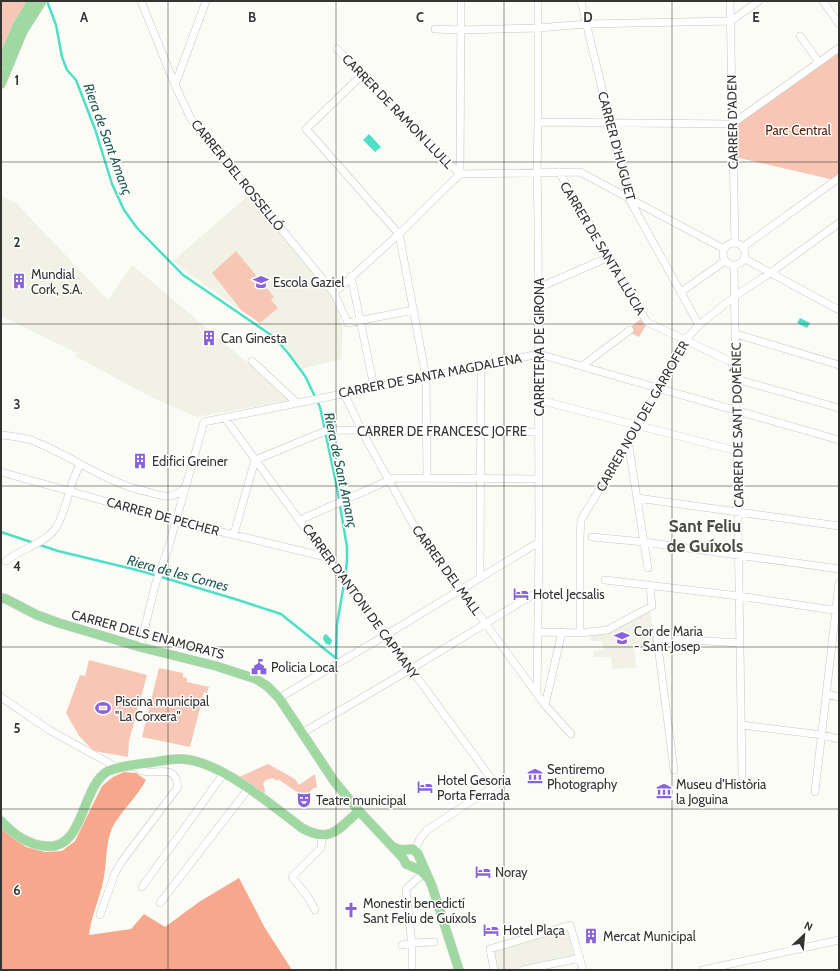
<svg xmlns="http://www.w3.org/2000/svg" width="840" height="971" font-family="Cabin,sans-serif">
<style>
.built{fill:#f1f2e5}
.green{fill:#f8c6b5}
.forest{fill:#f7a78c}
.water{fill:#4de0c7}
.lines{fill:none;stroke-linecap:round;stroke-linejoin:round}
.stream{stroke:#4de0c7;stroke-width:2.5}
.minor-casing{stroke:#c7c7c2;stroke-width:8}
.major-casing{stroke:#dadada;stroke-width:10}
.minor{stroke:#fff;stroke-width:7}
.major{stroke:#9fd8a1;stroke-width:9}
.grid{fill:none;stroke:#343432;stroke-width:1;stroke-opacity:0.55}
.labels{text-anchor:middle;stroke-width:3;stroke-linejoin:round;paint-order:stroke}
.street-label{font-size:13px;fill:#343432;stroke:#fff}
.park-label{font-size:13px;fill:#5d2109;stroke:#fff}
.poi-label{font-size:13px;fill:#343432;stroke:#fff;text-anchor:start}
.water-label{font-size:14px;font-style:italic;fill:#235e53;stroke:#fff}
.district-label{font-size:17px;font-weight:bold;fill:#4b4c47;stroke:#fff}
.grid-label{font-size:13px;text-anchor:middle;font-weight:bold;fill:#343432;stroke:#fff;stroke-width:3;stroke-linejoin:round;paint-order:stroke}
</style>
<rect width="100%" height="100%" fill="#fbfcf6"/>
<path class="built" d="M 250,194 L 331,294 L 343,329 L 341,359 L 302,369 L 276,335 L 184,270 L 173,261 Z
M 1,196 L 16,203 L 108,300 L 132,265 L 292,400 L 197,417 L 151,397 L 75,356 L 77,353 L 1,316 Z
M 650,611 L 655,648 L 634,647 L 636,668 L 612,669 L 611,657 L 594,657 L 593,651 L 604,650 L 602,641 L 591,641 L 589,635 L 610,632 Z
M 568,927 L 574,957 L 511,970 L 498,970 L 493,950 Z"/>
<path class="green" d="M 1,1 L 28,1 L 1,52 Z
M 839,50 L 839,176 L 834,180 L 735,157 L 734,125 Z
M 236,251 L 274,297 L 271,300 L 278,308 L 260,323 L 242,311 L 212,273 Z
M 644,317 L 648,322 L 639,337 L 631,333 L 629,328 Z
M 89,660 L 147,675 L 129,741 L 128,757 L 94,751 L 79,736 L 66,713 L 80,675 L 85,676 Z
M 159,668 L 183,673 L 183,677 L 187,678 L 187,682 L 209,687 L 207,693 L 204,692 L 190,747 L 142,737 Z
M 268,764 L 295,779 L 299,785 L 315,774 L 317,788 L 314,788 L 304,797 L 278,779 L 277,781 L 272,778 L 266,780 L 263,783 L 265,791 L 263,796 L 237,778 Z"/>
<path class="forest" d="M 124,772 L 136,773 L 146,780 C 137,797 121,811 112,828 C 105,845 107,865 103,882 C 99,900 91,917 89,935 L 131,929 L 144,914 L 165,927 L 199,902 L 239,878 L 265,928 L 292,970 L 1,970 L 1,827 L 26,847 L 45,852 L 62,851 L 75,841 L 102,786 L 113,777 Z"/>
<path class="water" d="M 369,134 L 381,147 L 375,152 L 363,140 Z
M 800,318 L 810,323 L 807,328 L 797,323 Z
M 326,634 L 332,640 L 331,644 L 330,645 L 326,644 L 323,639 L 324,635 Z"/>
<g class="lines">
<path class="stream" d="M 47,1 L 56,25 L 62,57 L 67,70 L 76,80 L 95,129 L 112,184 L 124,210 L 137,228 L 183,275 L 274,337 L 288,353 L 305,376 L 320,407 L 337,488 L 347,547 L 347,560 L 345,579
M 1,532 L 58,551 L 141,571 L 235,599 L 281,614 L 337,659
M 336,657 L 337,624 L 344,584"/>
<defs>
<path id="minor" d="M 141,1 L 175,85 L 191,119 L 334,293 L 348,323 L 413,310
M 581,1 L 628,197 L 699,325
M 730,1 L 735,243
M 823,1 L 839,24
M 435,29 L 461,30 L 537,28 L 587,24 L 731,21 L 759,1
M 800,36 L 819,62
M 337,49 L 460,174
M 362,75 L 306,129 L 399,234 L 426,377 L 427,478
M 175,85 L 206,1
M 538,122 L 732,124 L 839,48
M 559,172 L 647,322 L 736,364
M 460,174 L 580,172 L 724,249
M 460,174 L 461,1
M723 254a11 11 0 1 1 22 0a11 11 0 1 1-22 0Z
M 743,247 L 839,178
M 745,259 L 839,310
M 734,265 L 742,776
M 351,276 L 374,387
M 538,288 L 609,257
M 681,292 L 725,261
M 334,293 L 399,234 L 460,174
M 736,334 L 839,365
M 252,361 L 297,403
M 582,366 L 630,330
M 736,379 L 839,408
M 344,393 L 364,435 L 413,524 L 545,705 L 571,734
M 539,400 L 737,451
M 225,418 L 326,557 L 386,635 L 496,785 L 427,830 L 420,839 L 415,850
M 1,435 C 11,436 21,437 31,440 C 71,455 105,483 148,492 C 155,494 162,497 169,496 C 175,496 180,492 185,488
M 628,441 L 648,568
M 1,472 L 176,521 L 326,557
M 637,498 L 839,526
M 300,520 L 394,478 L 539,479
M 234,534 L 255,460 L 328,430 L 539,432
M 592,537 L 644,542 L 839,569
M 6,561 C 21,548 43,545 55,529 C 68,510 68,484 80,465
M 480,578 L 481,366
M 605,580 L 739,596 L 839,611
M 538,632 L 580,633 L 607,630 L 652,606 L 650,586
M 580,633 L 580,536 L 581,520 L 638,426 L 685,340 L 699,325 L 735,296 L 770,273 L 839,223
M 140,647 L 156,582 L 168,549 L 204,422 L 539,354 L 839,440
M 537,694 L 539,542 L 538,218 L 537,172 L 538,122 L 538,1
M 826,694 L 839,697
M 1,697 L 49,730 L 118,768
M 279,698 L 386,635 L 539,542
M 545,705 L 562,632
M 741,725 L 822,735 L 839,739
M 302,733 L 411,669 L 539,591
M 674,770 L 657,638 L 740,643
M 815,792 L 839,583
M 142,887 L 224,773
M 160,903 L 248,789
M 315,910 L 308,897 L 292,877 L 321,848 L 322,836
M 100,915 L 115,873 L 122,861 L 178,787 C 175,762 157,776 143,771 C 139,770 135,767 132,765
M 402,945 L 412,943 L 434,942
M 412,970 L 412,945 L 406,889 L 424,873
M 494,970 L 490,949 L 570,925 L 583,970
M 523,970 L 580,958
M 703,970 L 839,940"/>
<path id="major" d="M 1,63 L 17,26 L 32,1
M 1,84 L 23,31 L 42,1
M 1,598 L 6,599 L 37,615 L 59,623 L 140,647 L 216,666 L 256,679 L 267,686 L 279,698 L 334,781 L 359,811 L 403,858 L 406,864 L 420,870 L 428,878
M 1,821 C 13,834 26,844 44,846 C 85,852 80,787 108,771 C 119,766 134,765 147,763 C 158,762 171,758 183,759 C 222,762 271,805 302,828 C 331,844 338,829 359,811
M 393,847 L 401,850 L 413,849 L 418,854 L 432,886 L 459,970"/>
</defs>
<use href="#minor" class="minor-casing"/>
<use href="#major" class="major-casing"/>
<use href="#minor" class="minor"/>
<use href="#major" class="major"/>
</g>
<path class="grid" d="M 168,1 L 168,970M 336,1 L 336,970M 504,1 L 504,970M 672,1 L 672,970M 1,162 L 839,162M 1,324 L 839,324M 1,486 L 839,486M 1,647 L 839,647M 1,809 L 839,809"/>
<defs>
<symbol id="building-bare" viewBox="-9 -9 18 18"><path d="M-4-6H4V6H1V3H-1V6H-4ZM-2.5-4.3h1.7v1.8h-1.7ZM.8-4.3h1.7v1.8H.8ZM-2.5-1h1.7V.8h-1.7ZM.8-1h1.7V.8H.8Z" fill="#8962dd" stroke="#fff" stroke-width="2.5" paint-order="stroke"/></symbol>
<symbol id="school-bare" viewBox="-9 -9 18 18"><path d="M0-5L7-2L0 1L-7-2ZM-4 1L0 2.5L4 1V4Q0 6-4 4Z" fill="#8962dd" stroke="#fff" stroke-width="2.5" paint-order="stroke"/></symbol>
<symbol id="hotel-bare" viewBox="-9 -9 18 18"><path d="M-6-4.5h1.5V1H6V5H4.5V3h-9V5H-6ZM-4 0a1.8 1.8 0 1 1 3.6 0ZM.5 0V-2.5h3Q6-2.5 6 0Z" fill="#8962dd" stroke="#fff" stroke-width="2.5" paint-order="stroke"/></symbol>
<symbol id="civic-bare" viewBox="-9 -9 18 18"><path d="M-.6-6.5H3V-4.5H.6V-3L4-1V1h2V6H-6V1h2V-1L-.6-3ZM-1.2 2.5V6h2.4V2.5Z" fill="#8962dd" stroke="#fff" stroke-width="2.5" paint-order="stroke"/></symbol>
<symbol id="stadium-bare" viewBox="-9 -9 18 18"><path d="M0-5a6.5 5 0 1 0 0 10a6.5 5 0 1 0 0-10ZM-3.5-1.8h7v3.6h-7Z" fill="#8962dd" stroke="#fff" stroke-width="2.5" paint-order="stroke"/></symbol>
<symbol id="museum-bare" viewBox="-9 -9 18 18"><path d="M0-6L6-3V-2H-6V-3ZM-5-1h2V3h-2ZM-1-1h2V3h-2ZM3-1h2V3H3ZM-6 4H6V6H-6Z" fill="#8962dd" stroke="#fff" stroke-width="2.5" paint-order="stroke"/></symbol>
<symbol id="theatre-bare" viewBox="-9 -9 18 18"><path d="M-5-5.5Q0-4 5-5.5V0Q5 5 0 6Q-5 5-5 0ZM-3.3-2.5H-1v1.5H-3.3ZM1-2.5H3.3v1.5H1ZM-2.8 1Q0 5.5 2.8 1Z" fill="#8962dd" stroke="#fff" stroke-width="2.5" paint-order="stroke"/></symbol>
<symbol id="church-bare" viewBox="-9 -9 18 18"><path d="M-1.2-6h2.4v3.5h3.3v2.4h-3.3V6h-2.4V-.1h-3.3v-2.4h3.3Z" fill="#8962dd" stroke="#fff" stroke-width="2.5" paint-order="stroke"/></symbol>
</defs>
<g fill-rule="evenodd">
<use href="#building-bare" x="8" y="270" width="22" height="22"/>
<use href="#school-bare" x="250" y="271" width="22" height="22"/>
<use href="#building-bare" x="198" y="327" width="22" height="22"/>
<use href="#building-bare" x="129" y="450" width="22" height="22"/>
<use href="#hotel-bare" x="510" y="583" width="22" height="22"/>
<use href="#school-bare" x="611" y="627" width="22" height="22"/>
<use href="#civic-bare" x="248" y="656" width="22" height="22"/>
<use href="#stadium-bare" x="92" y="697" width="22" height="22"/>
<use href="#museum-bare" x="524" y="765" width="22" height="22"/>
<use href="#hotel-bare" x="414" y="776" width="22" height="22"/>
<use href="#museum-bare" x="653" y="780" width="22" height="22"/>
<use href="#theatre-bare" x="293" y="789" width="22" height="22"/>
<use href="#hotel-bare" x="472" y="861" width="22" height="22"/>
<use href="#church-bare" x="340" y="899" width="22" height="22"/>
<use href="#hotel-bare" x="480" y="919" width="22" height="22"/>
<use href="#building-bare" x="580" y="925" width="22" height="22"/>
</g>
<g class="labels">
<g class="street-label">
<text transform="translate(398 111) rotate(46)" y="5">CARRER DE RAMON LLULL</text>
<text transform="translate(732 122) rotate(-91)" y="5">CARRER D'ADEN</text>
<text transform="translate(617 146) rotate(75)" y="5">CARRER D'HUGUET</text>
<text transform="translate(238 175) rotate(51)" y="5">CARRER DEL ROSSELLÓ</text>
<text transform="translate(603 248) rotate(59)" y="5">CARRER DE SANTA LLÚCIA</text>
<text transform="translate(539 347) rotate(-90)" y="5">CARRETERA DE GIRONA</text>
<text transform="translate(430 375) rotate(-11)" y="5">CARRER DE SANTA MAGDALENA</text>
<text transform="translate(642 416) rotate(-60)" y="5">CARRER NOU DEL GARROFER</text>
<text transform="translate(737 425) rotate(-91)" y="5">CARRER DE SANT DOMÈNEC</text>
<text x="442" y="436">CARRER DE FRANCESC JOFRE</text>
<text transform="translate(163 516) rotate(15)" y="5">CARRER DE PECHER</text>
<text transform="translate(447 570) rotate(54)" y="5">CARRER DEL MALL</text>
<text transform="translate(361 601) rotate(54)" y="5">CARRER D'ANTONI DE CAPMANY</text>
<text transform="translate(148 634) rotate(15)" y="5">CARRER DELS ENAMORATS</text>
</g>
<g class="park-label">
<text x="798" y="135">Parc Central</text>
</g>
<g class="poi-label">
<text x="31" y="279">Mundial<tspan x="31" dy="15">Cork, S.A.</tspan></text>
<text x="273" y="287">Escola Gaziel</text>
<text x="221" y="343">Can Ginesta</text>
<text x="152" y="466">Edifici Greiner</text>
<text x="533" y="599">Hotel Jecsalis</text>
<text x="634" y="636">Cor de Maria<tspan x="634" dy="15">- Sant Josep</tspan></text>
<text x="271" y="672">Policia Local</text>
<text x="115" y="706">Piscina municipal<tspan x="115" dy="15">"La Corxera"</tspan></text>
<text x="547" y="774">Sentiremo<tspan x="547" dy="15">Photography</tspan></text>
<text x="437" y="785">Hotel Gesoria<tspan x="437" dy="15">Porta Ferrada</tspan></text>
<text x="676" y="789">Museu d'Història<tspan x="676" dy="15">la Joguina</tspan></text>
<text x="316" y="805">Teatre municipal</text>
<text x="495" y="877">Noray</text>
<text x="363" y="908">Monestir benedictí<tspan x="363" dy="15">Sant Feliu de Guíxols</tspan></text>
<text x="503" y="935">Hotel Plaça</text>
<text x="603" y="941">Mercat Municipal</text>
</g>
<g class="water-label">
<text transform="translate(108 139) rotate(70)" y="5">Riera de Sant Amanç</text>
<text transform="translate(341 470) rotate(78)" y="5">Riera de Sant Amanç</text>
<text transform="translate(178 573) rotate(15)" y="5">Riera de les Comes</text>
</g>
<g class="district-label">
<text x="705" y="532">Sant Feliu<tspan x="705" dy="20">de Guíxols</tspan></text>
</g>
</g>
<g class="grid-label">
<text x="84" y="22">A</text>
<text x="252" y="22">B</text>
<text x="420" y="22">C</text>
<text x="588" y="22">D</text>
<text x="756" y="22">E</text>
<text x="17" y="85">1</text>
<text x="17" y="247">2</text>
<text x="17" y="409">3</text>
<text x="17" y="571">4</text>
<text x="17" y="733">5</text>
<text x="17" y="895">6</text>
</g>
<rect width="840" height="971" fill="none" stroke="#343432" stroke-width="4"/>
<g transform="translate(804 935) rotate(26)" stroke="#ffffff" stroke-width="3" paint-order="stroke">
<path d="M0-3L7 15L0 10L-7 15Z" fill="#343432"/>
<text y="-6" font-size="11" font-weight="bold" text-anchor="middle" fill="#343432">N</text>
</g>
</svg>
